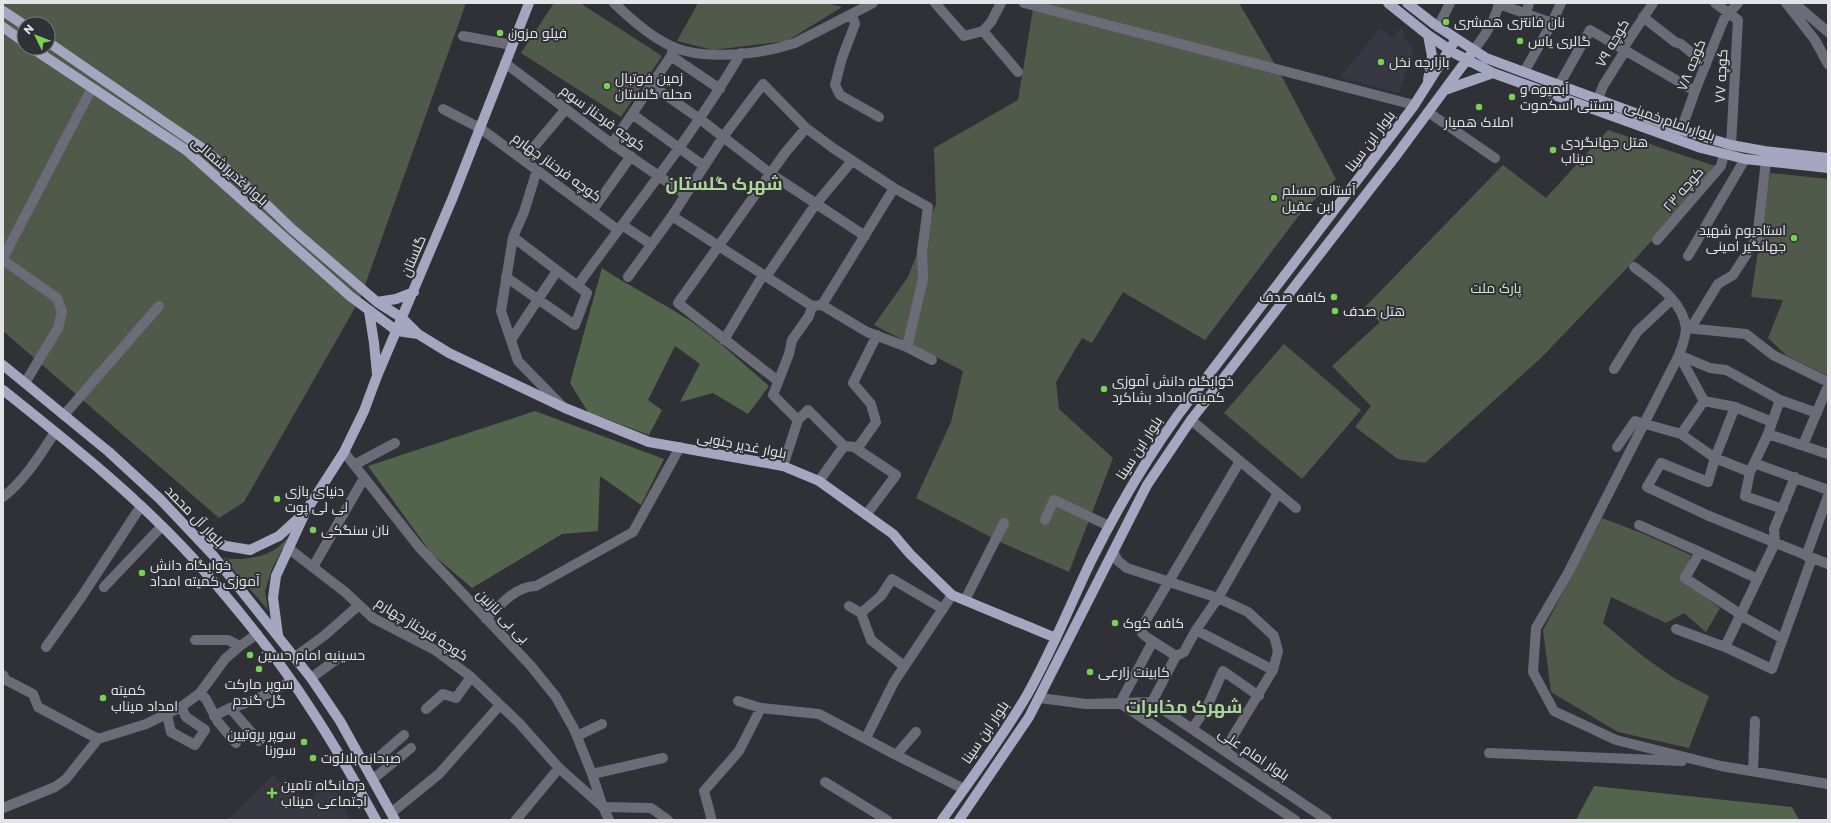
<svg xmlns="http://www.w3.org/2000/svg" width="1831" height="823" font-family="Poppins,Cairo,sans-serif">
<style>
.built{fill:#383843}
.green{fill:#4f5a4b;fill-rule:evenodd}
.forest{fill:#53644d}
.lines{fill:none;stroke-linecap:round;stroke-linejoin:round}
.minor{stroke:#6b6c78;stroke-width:10}
.major{stroke:#a4a7bf;stroke-width:10}
.poi-dot{fill:#7ad156;stroke:#303136;stroke-width:1.5}
.labels{text-anchor:middle;stroke-width:4;stroke-linejoin:round;paint-order:stroke}
.poi-label{font-size:14px;fill:#e4e4e8;stroke:#303136;text-anchor:start}
.street-label{font-size:14px;fill:#e4e4e8;stroke:#303136}
.park-label{font-size:14px;fill:#cbedbf;stroke:#303136}
.district-label{font-size:18px;font-weight:bold;fill:#a9d898;stroke:#303136}
</style>
<rect width="100%" height="100%" fill="#303136"/>
<path class="built" d="M 1380,28 L 1392,38 L 1401,28 L 1406,32 L 1403,38 L 1414,48 L 1399,93 L 1340,77 Z
M 273,775 L 302,807 L 330,779 L 351,820 L 227,820 Z"/>
<path class="green" d="M 3,3 L 466,3 L 360,299 L 244,502 L 219,518 L 3,331 ZM 24,24 L 48,24 L 48,48 L 24,48 Z
M 554,3 L 580,3 L 662,56 L 621,117 L 521,53 Z
M 698,3 L 828,3 L 842,7 L 787,41 L 713,50 L 677,41 Z
M 1034,3 L 1239,3 L 1280,73 L 1336,179 L 1300,214 L 1205,340 L 1123,292 L 1092,343 L 1082,338 L 1056,382 L 1059,409 L 1113,458 L 1069,572 L 1000,542 L 916,498 L 951,422 L 963,371 L 874,325 L 908,277 L 936,204 L 934,148 L 1018,100 Z
M 1608,130 L 1718,167 L 1627,268 L 1542,357 L 1425,463 L 1398,459 L 1355,427 L 1371,406 L 1332,366 L 1380,322 L 1365,307 L 1503,165 L 1546,198 Z
M 1770,173 L 1828,179 L 1828,376 L 1787,356 L 1768,338 L 1783,300 L 1751,297 Z
M 1284,344 L 1361,410 L 1302,479 L 1224,413 Z
M 1602,518 L 1644,534 L 1691,555 L 1683,581 L 1720,608 L 1706,632 L 1684,613 L 1666,623 L 1611,597 L 1603,623 L 1644,657 L 1674,678 L 1709,696 L 1689,748 L 1618,732 L 1551,692 L 1543,630 Z
M 289,537 L 272,569 L 265,591 L 268,610 L 223,558 C 239,561 263,558 277,548 C 281,545 285,540 289,537 Z"/>
<path class="forest" d="M 602,268 C 627,285 654,298 681,315 C 711,333 742,363 769,386 L 748,414 L 713,393 L 680,402 L 700,364 L 675,346 L 648,400 L 662,410 L 649,435 L 588,412 L 570,383 Z
M 535,411 L 664,459 L 641,505 L 600,476 L 598,531 L 562,534 L 472,588 L 431,553 L 368,466 Z
M 1594,786 L 1792,807 L 1799,820 L 1576,820 Z"/>
<g class="lines">
<path class="minor" d="M 614,3 C 632,20 651,37 673,47 C 706,61 762,54 795,43 L 873,3
M 935,3 L 964,36 L 983,31
M 1001,3 L 991,22 L 983,31 L 1018,72
M 1024,3 L 1414,105
M 1715,3 L 1738,20 L 1731,145
M 1786,3 L 1815,40 L 1828,64
M 1794,3 L 1828,32
M 1499,4 L 1552,23
M 852,14 L 855,24 L 842,58 L 835,85 L 840,95 L 879,117
M 1526,14 L 1529,3
M 1643,17 L 1675,42 L 1681,44 L 1706,65
M 1438,27 L 1450,3
M 463,36 L 512,45
M 1474,50 C 1485,35 1495,21 1499,3
M 671,56 L 720,89
M 505,63 L 612,144 L 685,194
M 1524,72 L 1552,23 L 1561,3
M 651,85 L 700,119 L 771,174 L 865,236
M 1559,85 L 1590,30 L 1695,91
M 1598,99 L 1603,86 L 1623,54 L 1626,44 L 1653,3
M 443,109 L 480,128 L 618,230
M 1428,112 L 1495,158
M 632,114 L 704,166
M 1681,130 L 1695,91 L 1724,19 L 1738,3
M 612,144 L 671,56 L 674,47
M 523,160 L 566,109
M 537,170 L 524,212 L 513,237 L 501,311 L 518,361 L 562,406
M 592,211 L 631,156
M 672,216 L 812,306 L 822,305 L 867,332 L 907,347 L 932,360
M 622,225 L 651,244
M 1657,240 L 1721,166 L 1724,154
M 1688,256 L 1745,159
M 3,258 L 92,88
M 3,260 L 57,298 L 62,312 L 58,328 L 25,383
M 1634,267 C 1653,282 1683,300 1686,328 C 1686,337 1682,347 1679,355 L 1568,573 L 1536,628 L 1533,672 L 1554,711 L 1616,740 L 1721,766 L 1828,784
M 506,277 L 575,325 L 587,293 L 513,237
M 628,277 L 672,216 L 723,137 L 763,84 L 806,128 L 833,148 L 894,188 L 928,207 L 922,251 L 923,279 L 907,347
M 766,277 L 815,205 L 852,161
M 578,285 C 633,208 693,136 741,53
M 822,305 L 894,188
M 1686,328 L 1694,323 L 1718,284 L 1733,275 L 1757,238 L 1766,161
M 1686,328 L 1746,334 L 1773,355 L 1828,382
M 511,340 L 557,271
M 724,340 L 763,275
M 1679,355 L 1710,368 L 1726,370 L 1780,400 L 1817,413
M 1679,355 L 1704,401 L 1735,407 L 1772,422
M 1614,369 L 1637,332 L 1672,299
M 778,381 L 678,303 L 785,153 L 806,128
M 1780,400 L 1768,434 L 1750,472 L 1745,496 L 1783,509
M 1735,407 L 1715,458 L 1708,482 L 1661,463 L 1647,487 L 1709,516 L 1828,564
M 64,415 L 159,306
M 798,420 L 808,410 L 844,446 L 819,481
M 1191,420 L 1296,508
M 1681,434 L 1704,401
M 1768,434 L 1828,454
M 1803,445 L 1828,386
M 844,446 L 854,447 L 896,475 L 866,515
M 1617,447 L 1635,421 L 1681,434 L 1715,458 L 1750,472
M 857,449 L 876,422 L 871,404 L 853,383 L 877,335
M 344,452 L 419,547 L 531,666 L 556,697 L 574,729 L 592,774 L 603,807 L 609,820
M 1754,463 L 1828,490
M 354,465 L 395,443
M 783,466 L 798,420 L 773,395 L 789,354 L 792,340 L 809,316 L 812,306
M 3,497 C 25,480 40,455 55,432
M 1045,520 L 1054,500 L 1109,526
M 1639,525 L 1700,552
M 288,548 L 345,592 L 373,618 L 435,650 L 471,677 L 520,724 L 559,768 L 603,807 L 651,808 L 668,820
M 1113,552 L 1118,561 L 1127,568 L 1218,598 L 1248,612 L 1274,636 L 1278,651 L 1273,670 L 1224,751
M 1806,556 L 1828,496
M 313,567 L 364,478
M 1758,579 L 1700,552 L 1685,578 L 1734,610 L 1740,615 L 1783,639
M 104,587 L 161,527
M 965,600 L 1004,523
M 849,606 L 861,613 L 871,640 L 904,666
M 861,613 L 881,596 L 892,579 L 943,609
M 486,619 C 500,605 516,586 536,586 L 633,532 L 680,447
M 1676,629 L 1725,647 L 1772,669 L 1812,558
M 1196,630 L 1273,670
M 195,640 L 228,640 L 240,646
M 46,647 L 82,596 L 141,506
M 1725,647 L 1775,543 L 1774,529 L 1795,477
M 1176,656 L 1145,636 L 1142,633 L 1142,627 L 1240,461
M 295,657 L 325,635 L 359,605
M 3,675 L 6,680 L 33,694 L 38,707 L 98,739
M 311,678 L 337,659
M 200,693 L 206,699 L 218,722 L 236,743
M 1040,698 L 1086,704 L 1152,702 L 1327,820
M 738,701 L 761,708 L 819,714 L 896,755 L 964,789
M 1152,702 L 1176,656 L 1184,652 L 1196,630 L 1218,598 L 1278,493
M 1120,703 L 1295,820
M 1120,703 L 1153,641
M 230,708 L 259,741
M 426,709 L 443,694 L 456,698 L 471,677
M 167,715 L 171,732 L 195,745 L 205,730 L 186,717 L 181,707
M 214,716 L 230,708 L 244,704 L 272,692 L 291,681
M 1192,729 L 1207,707 L 1223,671 L 1259,696
M 577,736 L 602,724
M 866,738 L 894,682 L 952,595
M 1489,753 L 1682,761
M 896,755 L 916,732
M 364,763 L 380,756 L 404,735
M 1753,771 L 1755,721
M 592,774 L 663,758
M 373,779 L 411,748
M 825,782 L 887,820
M 3,808 L 55,787 L 66,779 L 98,739 L 146,724 L 181,707 L 200,693 L 225,659 L 240,646 L 257,634
M 391,813 L 439,774 L 500,705
M 516,820 L 559,768
M 711,820 L 711,817 L 704,791 L 739,751 L 761,708"/>
<path class="major" d="M 1388,3 L 1428,35 L 1456,54 L 1493,73 L 1701,148 L 1745,159 L 1828,168
M 1407,3 L 1434,24 L 1486,58 L 1559,85 L 1681,130 L 1731,145 L 1764,151 L 1828,158
M 3,11 L 24,25
M 3,27 L 24,42
M 48,42 L 205,150 L 267,205 L 292,229 L 377,302 L 402,318 L 418,334 L 449,353 L 565,408 L 649,442 L 783,466 L 819,481 L 893,534 L 910,554 L 952,595 L 1056,638
M 32,48 L 186,150 L 350,296 L 397,331 L 418,334
M 1428,80 L 1432,56 L 1428,35
M 1445,90 L 1493,73
M 377,302 L 396,299 L 414,292
M 369,311 L 374,343 L 377,374
M 3,365 L 109,452 L 160,499 L 212,554 L 311,678 L 340,721 L 395,820
M 3,390 C 68,442 134,494 191,556 C 234,604 277,656 312,711 C 335,746 356,783 376,820
M 197,536 L 226,546 L 250,550 L 279,536 L 302,515
M 278,635 L 273,598 L 276,576 L 306,511 L 344,452 L 364,411 L 377,376 L 453,197 L 529,3
M 942,820 C 971,779 1002,738 1027,695 C 1052,651 1070,605 1091,561 C 1117,509 1145,461 1178,415 L 1413,107 L 1456,39
M 959,820 L 1029,717 L 1147,485 L 1191,420 L 1395,157 L 1474,50"/>
</g>
<g class="poi-dot">
<circle cx="1446" cy="22" r="4"/>
<circle cx="500" cy="33" r="4"/>
<circle cx="1520" cy="41" r="4"/>
<circle cx="1381" cy="62" r="4"/>
<circle cx="607" cy="86" r="4"/>
<circle cx="1512" cy="97" r="4"/>
<circle cx="1479" cy="107" r="4"/>
<circle cx="1553" cy="150" r="4"/>
<circle cx="1274" cy="198" r="4"/>
<circle cx="1794" cy="238" r="4"/>
<circle cx="1334" cy="297" r="4"/>
<circle cx="1335" cy="311" r="4"/>
<circle cx="1104" cy="389" r="4"/>
<circle cx="277" cy="499" r="4"/>
<circle cx="313" cy="530" r="4"/>
<circle cx="142" cy="573" r="4"/>
<circle cx="1115" cy="623" r="4"/>
<circle cx="250" cy="655" r="4"/>
<circle cx="259" cy="669" r="4"/>
<circle cx="1090" cy="672" r="4"/>
<circle cx="103" cy="698" r="4"/>
<circle cx="304" cy="742" r="4"/>
<circle cx="313" cy="758" r="4"/>
<path d="M270 787h4v4h4v4h-4v4h-4v-4h-4v-4h4z"/>
</g>
<g class="labels">
<g class="poi-label">
<text x="1454" y="27">نان فانتزی همشری</text>
<text x="508" y="38">فیلو مزون</text>
<text x="1528" y="46">گالری یاس</text>
<text x="1389" y="67">بازارچه نخل</text>
<text x="615" y="83">زمین فوتبال<tspan x="615" dy="16">محله گلستان</tspan></text>
<text x="1520" y="94">آبمیوه و<tspan x="1520" dy="16">بستنی اسکموت</tspan></text>
<text x="1479" y="127" text-anchor="middle">املاک همیار</text>
<text x="1561" y="147">هتل جهانگردی<tspan x="1561" dy="16">میناب</tspan></text>
<text x="1282" y="195">آستانه مسلم<tspan x="1282" dy="16">ابن عقیل</tspan></text>
<text x="1786" y="235" text-anchor="end">استادیوم شهید<tspan x="1786" dy="16">جهانگیر امینی</tspan></text>
<text x="1326" y="302" text-anchor="end">کافه صدف</text>
<text x="1343" y="316">هتل صدف</text>
<text x="1112" y="386">خوابگاه دانش آموزی<tspan x="1112" dy="16">کمیته امداد بشاکرد</tspan></text>
<text x="285" y="496">دنیای بازی<tspan x="285" dy="16">لی لی پوت</tspan></text>
<text x="321" y="535">نان سنگکی</text>
<text x="150" y="570">خوابگاه دانش<tspan x="150" dy="16">آموزی کمیته امداد</tspan></text>
<text x="1123" y="628">کافه کوک</text>
<text x="258" y="660">حسینیه امام حسین</text>
<text x="1098" y="677">کابینت زارعی</text>
<text x="259" y="689" text-anchor="middle">سوپر مارکت<tspan x="259" dy="16">گل گندم</tspan></text>
<text x="111" y="695">کمیته<tspan x="111" dy="16">امداد میناب</tspan></text>
<text x="296" y="739" text-anchor="end">سوپر پروتیین<tspan x="296" dy="16">سورنا</tspan></text>
<text x="321" y="763">صبحانه بلالوت</text>
<text x="281" y="790">درمانگاه تامین<tspan x="281" dy="16">اجتماعی میناب</tspan></text>
</g>
<g class="street-label">
<text transform="translate(1612 43) rotate(-60)" y="5">کوچه ۷۹</text>
<text transform="translate(1691 65) rotate(-68)" y="5">کوچه ۷۸</text>
<text transform="translate(1721 76) rotate(-87)" y="5">کوچه ۷۷</text>
<text transform="translate(603 118) rotate(36)" y="5">کوچه فرحناز سوم</text>
<text transform="translate(1670 121) rotate(19)" y="5">بلوار امام خمینی</text>
<text transform="translate(1370 141) rotate(-53)" y="5">بلوار ابن سینا</text>
<text transform="translate(557 167) rotate(36)" y="5">کوچه فرحناز چهارم</text>
<text transform="translate(230 171) rotate(41)" y="5">بلوار غدیر شمالی</text>
<text transform="translate(1683 189) rotate(-49)" y="5">کوچه ۲۳</text>
<text transform="translate(413 256) rotate(-67)" y="5">گلستان</text>
<text transform="translate(742 445) rotate(11)" y="5">بلوار غدیر جنوبی</text>
<text transform="translate(1139 448) rotate(-57)" y="5">بلوار ابن سینا</text>
<text transform="translate(195 516) rotate(46)" y="5">بلوار آل محمد</text>
<text transform="translate(503 616) rotate(46)" y="5">بی بی نازنین</text>
<text transform="translate(422 629) rotate(32)" y="5">کوچه فرحناز چهارم</text>
<text transform="translate(985 732) rotate(-56)" y="5">بلوار ابن سینا</text>
<text transform="translate(1254 754) rotate(34)" y="5">بلوار امام علی</text>
</g>
<g class="park-label">
<text x="1496" y="293">پارک ملت</text>
</g>
<g class="district-label">
<text x="724" y="190">شهرک گلستان</text>
<text x="1184" y="713">شهرک مخابرات</text>
</g>
</g>
<rect width="1831" height="823" fill="none" stroke="#e4e4e8" stroke-width="8"/>
<g transform="translate(36 36) rotate(313)"><circle r="19" fill="#303136" stroke="#78797d"/>
<path d="M0-3L7 15L0 10L-7 15Z" fill="#7ad156"/>
<text y="-6" font-size="11" font-weight="bold" text-anchor="middle" fill="#e4e4e8">N</text>
</g>
</svg>
